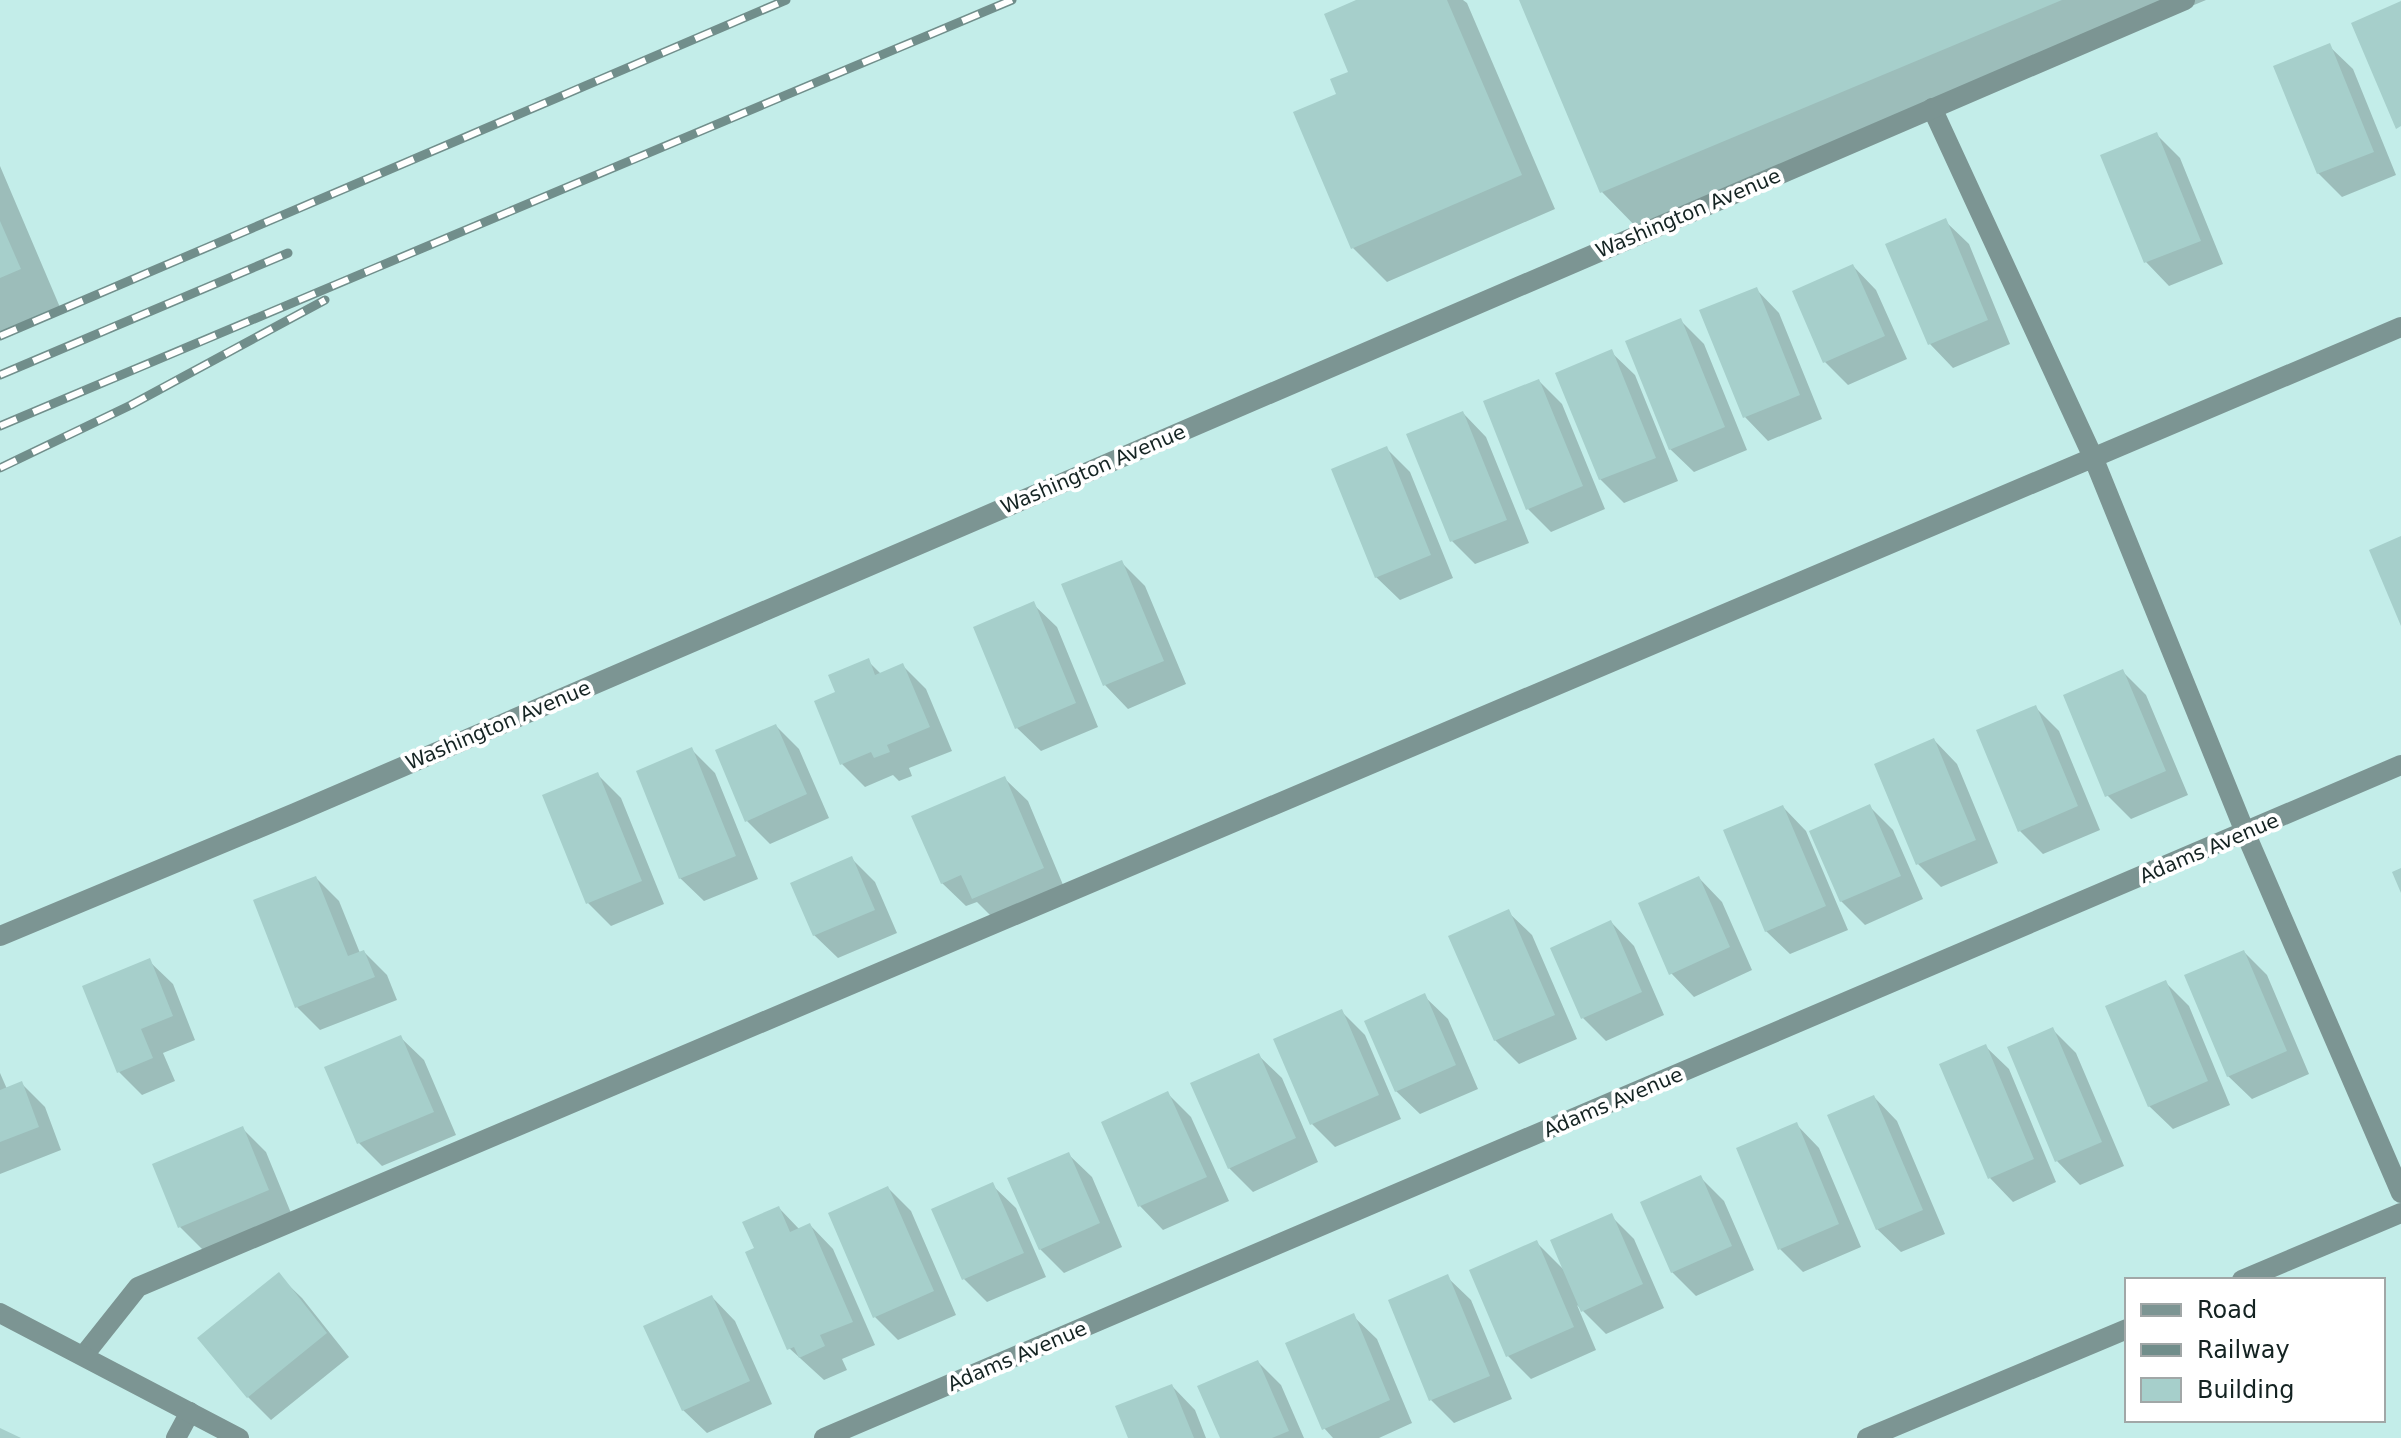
<svg xmlns="http://www.w3.org/2000/svg" width="2401" height="1438" font-family="'DejaVu Sans',sans-serif">
<style>
.shadow{fill:#0003}
.building{fill:#a6cfcb}
.lines{fill:none;stroke-linecap:round;stroke-linejoin:round}
.service{stroke:#7c9593;stroke-width:20}
.minor{stroke:#7c9593;stroke-width:20}
.rail-casing{stroke:#718e8b;stroke-width:9}
.rail{stroke:#fff;stroke-width:6;stroke-dasharray:18;stroke-linecap:butt}
.labels{text-anchor:middle;stroke-width:8;stroke-linejoin:round;paint-order:stroke}
.street-label{font-size:20px;fill:#142322;stroke:#fff}
</style>
<rect width="100%" height="100%" fill="#c3ede9"/>
<path class="shadow" d="M 1361,0 L 1463,0 L 1467,3 L 1555,209 L 1387,282 L 1353,248 L 1338,95 L 1351,73 Z
M 1522,0 L 2206,0 L 1644,235 L 1602,192 Z
M 2329,46 L 2353,69 L 2396,175 L 2342,197 L 2318,173 Z
M 2157,135 L 2180,158 L 2223,264 L 2169,286 L 2146,262 Z
M 0,166 L 62,312 L 0,339 Z
M 1945,221 L 1969,244 L 2010,344 L 1953,368 L 1930,344 Z
M 1853,266 L 1876,290 L 1907,359 L 1848,385 L 1825,362 Z
M 1756,289 L 1779,313 L 1822,419 L 1768,441 L 1745,417 Z
M 1681,321 L 1704,344 L 1747,450 L 1694,472 L 1670,449 Z
M 1611,352 L 1635,375 L 1678,481 L 1624,503 L 1600,479 Z
M 1539,381 L 1562,404 L 1605,509 L 1551,532 L 1528,509 Z
M 1463,413 L 1486,437 L 1529,543 L 1475,564 L 1452,541 Z
M 1387,449 L 1410,472 L 1453,578 L 1400,600 L 1376,577 Z
M 1121,562 L 1145,586 L 1186,684 L 1128,709 L 1105,685 L 1064,586 Z
M 1033,604 L 1057,627 L 1098,727 L 1041,751 L 1017,728 Z
M 868,661 L 882,675 L 903,666 L 926,689 L 952,751 L 909,768 L 912,776 L 899,781 L 893,775 L 865,787 L 842,764 Z
M 2123,672 L 2146,695 L 2188,795 L 2131,819 L 2107,795 Z
M 2035,707 L 2059,731 L 2100,830 L 2043,854 L 2020,831 Z
M 776,726 L 799,749 L 829,818 L 770,844 L 747,821 Z
M 1934,740 L 1957,764 L 1998,863 L 1941,887 L 1918,864 Z
M 692,750 L 715,773 L 758,879 L 704,901 L 680,878 Z
M 598,775 L 621,798 L 664,904 L 611,926 L 588,903 Z
M 1004,778 L 1028,801 L 1066,892 L 997,922 L 977,902 L 966,906 L 942,883 Z
M 1783,807 L 1806,831 L 1848,930 L 1790,954 L 1766,931 Z
M 1870,807 L 1893,830 L 1923,899 L 1865,925 L 1841,901 Z
M 852,859 L 875,882 L 897,933 L 838,958 L 814,935 Z
M 316,878 L 339,901 L 360,953 L 364,952 L 387,975 L 397,1000 L 320,1030 L 297,1007 Z
M 1699,878 L 1722,902 L 1752,970 L 1694,997 L 1671,973 Z
M 1508,912 L 1532,935 L 1577,1039 L 1519,1064 L 1495,1040 Z
M 1611,922 L 1634,946 L 1664,1015 L 1606,1041 L 1583,1018 Z
M 2244,952 L 2267,975 L 2309,1074 L 2252,1099 L 2228,1076 Z
M 149,961 L 173,984 L 195,1040 L 163,1053 L 175,1081 L 142,1095 L 119,1072 Z
M 2166,983 L 2189,1006 L 2230,1105 L 2173,1129 L 2149,1106 Z
M 1424,996 L 1448,1019 L 1478,1089 L 1420,1114 L 1396,1091 Z
M 1341,1011 L 1365,1035 L 1401,1119 L 1335,1147 L 1312,1124 Z
M 2053,1030 L 2076,1053 L 2124,1166 L 2080,1185 L 2057,1161 L 2009,1048 Z
M 400,1037 L 424,1060 L 456,1135 L 382,1166 L 359,1143 Z
M 1985,1046 L 2009,1069 L 2056,1182 L 2013,1202 L 1990,1178 L 1941,1065 Z
M 1258,1055 L 1282,1078 L 1318,1162 L 1253,1192 L 1229,1168 Z
M 0,1073 L 7,1089 L 21,1083 L 45,1107 L 61,1150 L 0,1174 Z
M 1168,1094 L 1191,1117 L 1229,1201 L 1163,1230 L 1140,1206 L 1103,1123 Z
M 1874,1097 L 1897,1121 L 1945,1234 L 1901,1252 L 1877,1229 Z
M 1796,1124 L 1819,1148 L 1861,1247 L 1803,1272 L 1780,1249 Z
M 242,1128 L 266,1152 L 291,1213 L 203,1250 L 180,1227 Z
M 1068,1154 L 1092,1177 L 1122,1247 L 1064,1273 L 1040,1249 Z
M 1701,1178 L 1724,1201 L 1754,1270 L 1696,1296 L 1672,1272 Z
M 992,1185 L 1016,1208 L 1046,1277 L 987,1302 L 964,1279 Z
M 888,1188 L 911,1211 L 956,1315 L 898,1340 L 875,1317 Z
M 779,1208 L 800,1230 L 810,1225 L 833,1249 L 875,1345 L 842,1359 L 847,1370 L 824,1380 L 789,1348 L 757,1249 Z
M 1611,1216 L 1634,1239 L 1664,1308 L 1606,1334 L 1577,1305 L 1596,1350 L 1531,1379 L 1507,1355 L 1537,1243 L 1565,1271 Z
M 278,1275 L 302,1298 L 349,1357 L 271,1420 L 248,1397 L 200,1338 Z
M 1447,1277 L 1471,1300 L 1512,1399 L 1454,1423 L 1431,1400 Z
M 712,1297 L 735,1321 L 772,1404 L 707,1433 L 683,1410 Z
M 1353,1316 L 1377,1339 L 1412,1423 L 1379,1438 L 1333,1438 L 1324,1428 Z
M 1258,1362 L 1281,1385 L 1304,1438 L 1222,1438 Z
M 1172,1386 L 1195,1410 L 1206,1438 L 1130,1438 Z"/>
<path class="building" d="M 1356,0 L 1447,0 L 1522,175 L 1351,249 L 1293,112 L 1336,94 L 1330,79 L 1348,72 L 1324,14 Z
M 1519,0 L 2062,0 L 1600,193 Z
M 2401,1 L 2401,126 L 2396,129 L 2351,23 Z
M 2330,43 L 2374,152 L 2317,174 L 2273,66 Z
M 2157,132 L 2201,241 L 2144,263 L 2100,155 Z
M 1946,218 L 1988,320 L 1928,345 L 1885,244 Z
M 0,221 L 21,269 L 0,278 Z
M 1853,264 L 1885,336 L 1823,363 L 1792,291 Z
M 1757,287 L 1800,395 L 1743,418 L 1699,310 Z
M 1681,318 L 1725,427 L 1669,450 L 1625,341 Z
M 1612,349 L 1656,458 L 1599,480 L 1555,373 Z
M 1539,379 L 1583,486 L 1526,510 L 1483,401 Z
M 1463,411 L 1507,520 L 1450,542 L 1406,434 Z
M 1387,446 L 1431,555 L 1375,578 L 1331,469 Z
M 2401,536 L 2401,626 L 2369,550 Z
M 1122,560 L 1164,661 L 1103,686 L 1061,584 Z
M 1034,601 L 1076,703 L 1015,729 L 973,627 Z
M 869,658 L 875,675 L 903,663 L 930,727 L 887,745 L 890,752 L 874,758 L 871,752 L 840,765 L 814,701 L 835,692 L 828,675 Z
M 2123,669 L 2166,771 L 2105,797 L 2063,695 Z
M 2036,705 L 2078,806 L 2018,832 L 1976,730 Z
M 776,724 L 807,794 L 745,822 L 715,750 Z
M 1934,738 L 1976,840 L 1916,865 L 1874,764 Z
M 692,747 L 736,856 L 679,879 L 636,771 Z
M 598,772 L 642,881 L 586,904 L 542,795 Z
M 1005,776 L 1044,868 L 972,899 L 961,875 L 941,884 L 911,816 Z
M 1870,804 L 1901,876 L 1840,902 L 1809,831 Z
M 1783,805 L 1826,906 L 1765,932 L 1723,830 Z
M 852,856 L 875,910 L 813,936 L 790,883 Z
M 2401,868 L 2401,893 L 2392,872 Z
M 316,876 L 348,956 L 364,950 L 375,977 L 295,1008 L 253,900 Z
M 1699,876 L 1730,947 L 1669,975 L 1638,903 Z
M 1509,909 L 1555,1015 L 1494,1041 L 1448,936 Z
M 1611,920 L 1642,992 L 1581,1019 L 1550,948 Z
M 2244,950 L 2287,1051 L 2227,1077 L 2184,975 Z
M 150,958 L 173,1016 L 141,1029 L 153,1058 L 117,1073 L 82,986 Z
M 2166,980 L 2208,1081 L 2148,1107 L 2105,1006 Z
M 1425,993 L 1456,1065 L 1395,1092 L 1364,1021 Z
M 1342,1009 L 1379,1095 L 1310,1125 L 1273,1039 Z
M 2053,1027 L 2102,1142 L 2055,1162 L 2007,1047 Z
M 401,1035 L 434,1112 L 357,1144 L 324,1067 Z
M 1986,1044 L 2034,1159 L 1988,1179 L 1939,1064 Z
M 1259,1053 L 1296,1138 L 1228,1169 L 1190,1083 Z
M 22,1081 L 39,1127 L 0,1142 L 0,1090 Z
M 1168,1091 L 1207,1177 L 1138,1207 L 1101,1122 Z
M 1874,1095 L 1923,1210 L 1876,1230 L 1827,1115 Z
M 1797,1122 L 1839,1224 L 1778,1250 L 1736,1148 Z
M 243,1126 L 269,1190 L 178,1228 L 152,1164 Z
M 1069,1152 L 1100,1223 L 1039,1250 L 1007,1178 Z
M 1701,1175 L 1732,1246 L 1671,1273 L 1640,1202 Z
M 993,1182 L 1024,1253 L 962,1280 L 931,1209 Z
M 888,1186 L 934,1291 L 873,1318 L 828,1213 Z
M 779,1206 L 790,1232 L 810,1223 L 853,1322 L 820,1335 L 825,1346 L 799,1358 L 794,1347 L 787,1350 L 745,1252 L 754,1248 L 742,1222 Z
M 1612,1213 L 1643,1284 L 1581,1312 L 1550,1240 Z
M 1537,1240 L 1574,1327 L 1506,1357 L 1469,1270 Z
M 279,1272 L 327,1333 L 247,1398 L 197,1338 Z
M 1448,1274 L 1490,1376 L 1429,1401 L 1388,1300 Z
M 712,1295 L 750,1381 L 682,1411 L 643,1326 Z
M 1354,1313 L 1390,1400 L 1322,1430 L 1285,1343 Z
M 1258,1360 L 1289,1431 L 1272,1438 L 1220,1438 L 1197,1386 Z
M 1172,1384 L 1194,1438 L 1128,1438 L 1115,1406 Z
M 0,1428 L 21,1438 L 0,1438 Z"/>
<g class="lines">
<path class="service" d="M 1932,108 L 2093,457 L 2245,832 L 2401,1193
M 2242,1280 L 2401,1213
M 84,1355 L 138,1287 L 2401,327
M 176,1438 L 190,1412
M 1867,1438 L 2127,1329"/>
<path class="minor" d="M 0,936 L 295,813 L 2185,0
M 0,1313 L 239,1438
M 824,1438 L 2401,765"/>
<defs>
<path id="rail" d="M 0,336 L 786,0
M 0,375 L 288,253
M 0,426 L 1012,0
M 0,468 L 131,405 L 325,300"/>
</defs>
<use href="#rail" class="rail-casing"/>
<use href="#rail" class="rail"/>
</g>
<g class="labels">
<g class="street-label">
<text transform="translate(1688 213) rotate(-23)" y="7">Washington Avenue</text>
<text transform="translate(1093 469) rotate(-23)" y="7">Washington Avenue</text>
<text transform="translate(498 725) rotate(-23)" y="7">Washington Avenue</text>
<text transform="translate(2209 848) rotate(-23)" y="7">Adams Avenue</text>
<text transform="translate(1613 1102) rotate(-23)" y="7">Adams Avenue</text>
<text transform="translate(1017 1356) rotate(-23)" y="7">Adams Avenue</text>
</g>
</g>
<rect x="2125" y="1278" width="260" height="144" fill="#ffffff" stroke="#a1a7a7" stroke-width="2"/>
<rect x="2141" y="1304" width="40" height="12" fill="#7c9593" stroke="#a1a7a7" stroke-width="2"/>
<text x="2197" y="1318" font-size="24" fill="#142322">Road</text>
<rect x="2141" y="1344" width="40" height="12" fill="#718e8b" stroke="#a1a7a7" stroke-width="2"/>
<text x="2197" y="1358" font-size="24" fill="#142322">Railway</text>
<rect x="2141" y="1378" width="40" height="24" fill="#a6cfcb" stroke="#a1a7a7" stroke-width="2"/>
<text x="2197" y="1398" font-size="24" fill="#142322">Building</text>
</svg>
